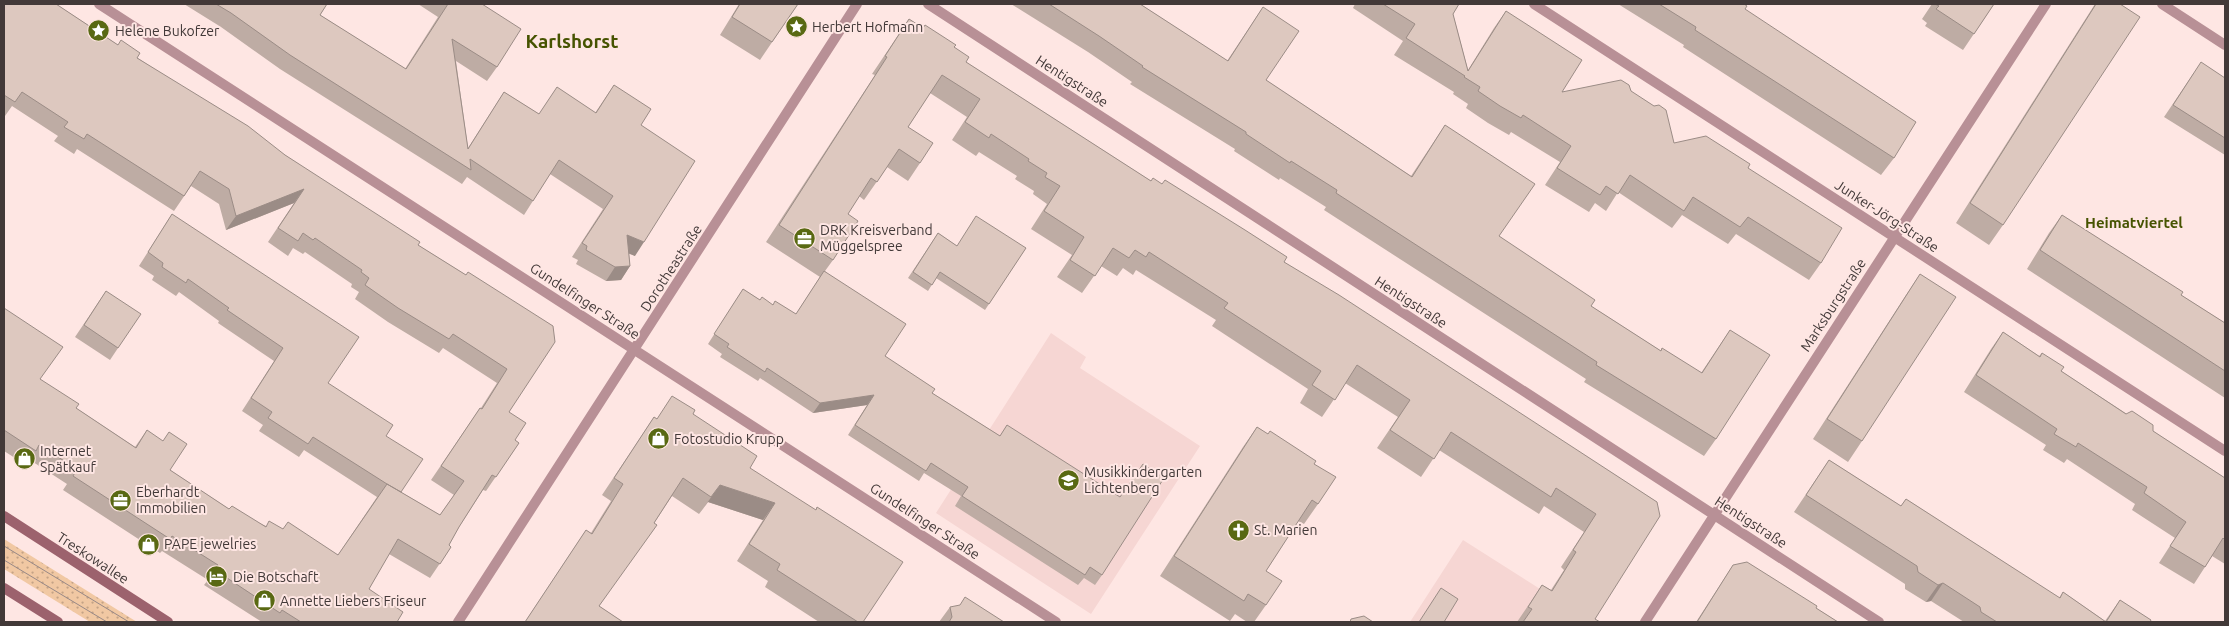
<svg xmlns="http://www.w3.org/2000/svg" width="2229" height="626" font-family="Ubuntu,sans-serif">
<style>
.built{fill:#f6d6d3}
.grass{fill:url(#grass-dots)}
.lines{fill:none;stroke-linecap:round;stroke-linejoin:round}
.minor{stroke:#b89096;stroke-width:10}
.secondary{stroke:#9c626d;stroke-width:10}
.tram{stroke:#988886;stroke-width:1}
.wall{fill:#beaca4}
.shaded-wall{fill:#9b8c86}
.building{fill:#ddc8bf;stroke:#9b8c86}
.labels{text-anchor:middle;stroke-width:4;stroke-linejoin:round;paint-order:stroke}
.poi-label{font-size:14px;fill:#423938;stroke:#fee6e3;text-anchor:start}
.street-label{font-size:14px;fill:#423938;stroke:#fee6e3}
.neighbourhood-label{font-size:15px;font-weight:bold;fill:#465300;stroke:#fee6e3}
.district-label{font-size:19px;font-weight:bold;fill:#465300;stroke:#fee6e3}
</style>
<defs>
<pattern id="grass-dots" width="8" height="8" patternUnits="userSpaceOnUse" patternTransform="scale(1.25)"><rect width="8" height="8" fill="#f1c8a3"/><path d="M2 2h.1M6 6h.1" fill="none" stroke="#c5a386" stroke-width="1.8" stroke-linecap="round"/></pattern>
</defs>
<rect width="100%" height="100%" fill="#fee6e3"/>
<path class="built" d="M 1051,333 L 1086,357 L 1080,368 L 1200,446 L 1091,614 L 936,513 Z
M 1463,540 L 1592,622 L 1410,622 Z"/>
<path class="grass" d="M 4,539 L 137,622 L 90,622 L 4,569 Z"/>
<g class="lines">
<path class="minor" d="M 99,4 L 1056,622
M 928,4 L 1879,622
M 1534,4 L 2225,451
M 2162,4 L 2225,45
M 458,622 L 857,4
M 1645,622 L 2046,4"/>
<path class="secondary" d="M 4,516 L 168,622
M 4,588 L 58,622"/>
<path class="tram" d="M 4,546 L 129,622
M 4,560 L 107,622"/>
</g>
<path class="wall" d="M 4,4 L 56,4 L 285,155 L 418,245 L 466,275 L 553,326 L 509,412 L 515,440 L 519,443 L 486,491 L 483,490 L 459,527 L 449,545 L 451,547 L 430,578 L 389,554 L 369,589 L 397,622 L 262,622 L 204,585 L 208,580 L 162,551 L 160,553 L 63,490 L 67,484 L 30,460 L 26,465 L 4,451 L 4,308 L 40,379 L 76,408 L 135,447 L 147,430 L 170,470 L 229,509 L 266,526 L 283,529 L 338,555 L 377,497 L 304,450 L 299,457 L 259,431 L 263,425 L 242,411 L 274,361 L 218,323 L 219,321 L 179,292 L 176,296 L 152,280 L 154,276 L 139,266 L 172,214 L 328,383 L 386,436 L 401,492 L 440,515 L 454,495 L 431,480 L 480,408 L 481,408 L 497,383 L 443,348 L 439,353 L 388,322 L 355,299 L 359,292 L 351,287 L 352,284 L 305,252 L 303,254 L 293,248 L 288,256 L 268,242 L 294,203 L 226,230 L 219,204 L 191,186 L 174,211 L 77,149 L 74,154 L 54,141 L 58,136 L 12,106 L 5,116 L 4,115 Z
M 184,4 L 327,4 L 320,15 L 405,69 L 438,17 L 418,4 L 482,4 L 497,67 L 487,81 L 456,61 L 468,148 L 504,92 L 539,114 L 595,113 L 614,85 L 641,125 L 635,256 L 629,253 L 630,266 L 621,280 L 606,281 L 576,264 L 578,260 L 572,257 L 603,209 L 550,174 L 524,215 L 467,177 L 462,184 L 280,69 L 221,27 Z
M 739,4 L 798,4 L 760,60 L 720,35 Z
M 1011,4 L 1140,4 L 1227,61 L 1263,7 L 1266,80 L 1411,176 L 1445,125 L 1499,236 L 1591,306 L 1661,351 L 1701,373 L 1730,330 L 1716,439 L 1704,456 L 1584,382 L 1586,379 L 1324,210 L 1326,207 L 1280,178 L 1279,180 L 1234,151 L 1235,149 L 1130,84 L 1132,82 L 1088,52 Z
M 1355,4 L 1459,4 L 1453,14 L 1468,70 L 1494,28 L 1506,11 L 1562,92 L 1631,91 L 1674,143 L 1748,168 L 1821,263 L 1809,280 L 1736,234 L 1728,244 L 1682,215 L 1672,228 L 1618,192 L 1606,211 L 1595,203 L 1589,212 L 1545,185 L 1560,162 L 1511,132 L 1509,135 L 1488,123 L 1466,108 L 1468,104 L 1453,94 L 1454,92 L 1394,55 L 1403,41 L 1353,8 Z
M 1618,4 L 1744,4 L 1745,9 L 1894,158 L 1881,175 L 1683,47 L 1684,45 Z
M 1932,4 L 1994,4 L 1963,50 L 1925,26 L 1927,23 L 1922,19 Z
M 2095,4 L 2120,4 L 2003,225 L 1989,245 L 1956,223 Z
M 909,19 L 954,47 L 966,62 L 1151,181 L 1284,262 L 1657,502 L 1595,619 L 1599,622 L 1517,622 L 1542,585 L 1551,590 L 1564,570 L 1561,567 L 1584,532 L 1544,506 L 1539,514 L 1439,450 L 1421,477 L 1377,448 L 1398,417 L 1345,383 L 1322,417 L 1300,403 L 1308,389 L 1212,326 L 1216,320 L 1136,270 L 1133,275 L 1123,268 L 1117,276 L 1101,266 L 1082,293 L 1057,277 L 1072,255 L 1031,229 L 1047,204 L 1033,194 L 1034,191 L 1015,179 L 1017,176 L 979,152 L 976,156 L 952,140 L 967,117 L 930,93 L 908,127 L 920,163 L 908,181 L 887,167 L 864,200 L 859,196 L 848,214 L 833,260 L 825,271 L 885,356 L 932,393 L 1000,436 L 1007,425 L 1102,575 L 1095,585 L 1084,578 L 1078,585 L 955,506 L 961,496 L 924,473 L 919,481 L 848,435 L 867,405 L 813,413 L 760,378 L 758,381 L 720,357 L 722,354 L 708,344 L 743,289 L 760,300 L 796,314 L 820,277 L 766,242 L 875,75 L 872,74 Z
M 2193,74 L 2225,78 L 2225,155 L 2164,117 Z
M 2062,215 L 2181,295 L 2225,323 L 2225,398 L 2027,269 L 2049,233 Z
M 938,233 L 957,246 L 1026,248 L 985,310 L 936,278 L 928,291 L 908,278 Z
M 1920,274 L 1862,441 L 1848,462 L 1813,439 L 1906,295 Z
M 106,291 L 118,348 L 110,360 L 75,337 Z
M 2003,332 L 2039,356 L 2042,353 L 2061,371 L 2225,478 L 2225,564 L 2212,556 L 2194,584 L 2159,563 L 2175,538 L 2132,510 L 2135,504 L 2067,459 L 2064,463 L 2043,450 L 2046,445 L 1964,392 L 1991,349 Z
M 693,414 L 750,468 L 863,622 L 819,622 L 765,587 L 768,581 L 737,561 L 763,520 L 708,502 L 699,514 L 672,496 L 599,606 L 623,622 L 525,622 L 586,530 L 591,533 L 611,501 L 602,495 L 654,417 L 657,419 Z
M 1257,427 L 1314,464 L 1318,504 L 1304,524 L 1298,521 L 1266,571 L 1266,605 L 1254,622 L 1247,622 L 1235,614 L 1230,621 L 1160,576 L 1243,447 Z
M 1829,460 L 1901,506 L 1906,499 L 2059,598 L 2063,592 L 2105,621 L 2120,600 L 2150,622 L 1964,622 L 1931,601 L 1926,602 L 1905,589 L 1905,584 L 1794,512 Z
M 1733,565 L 1816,608 L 1838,622 L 1696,622 Z
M 950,607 L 1004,622 L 939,622 Z"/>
<path class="shaded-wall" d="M 304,189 L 294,203 L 226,230 L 236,216 Z
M 627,235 L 644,242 L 635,256 L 617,249 Z
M 630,266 L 621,280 L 606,281 L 615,267 Z
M 874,395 L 867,405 L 813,413 L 820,403 Z
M 720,485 L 775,503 L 763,520 L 708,502 L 699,514 Z
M 1943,583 L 1931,601 L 1926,602 L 1938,585 Z"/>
<path class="building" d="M 4,4 L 56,4 L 118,45 L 121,40 L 140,53 L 137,58 L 248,126 L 285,155 L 420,242 L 418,245 L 466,275 L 468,272 L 553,326 L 555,342 L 509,412 L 526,423 L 515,440 L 519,443 L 496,477 L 492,475 L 459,527 L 449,545 L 451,547 L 440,564 L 398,539 L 369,589 L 403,612 L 397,622 L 301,622 L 282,610 L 280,613 L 215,570 L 218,565 L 172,536 L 170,539 L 73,476 L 77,469 L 39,445 L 36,451 L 4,430 L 4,308 L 63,347 L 40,379 L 79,404 L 76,408 L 136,448 L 147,430 L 163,441 L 169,432 L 187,444 L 170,470 L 229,509 L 232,506 L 266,527 L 269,521 L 283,529 L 288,522 L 338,555 L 387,484 L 440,515 L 464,481 L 441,466 L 480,408 L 482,409 L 507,369 L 453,334 L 449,339 L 398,308 L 365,285 L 369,278 L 361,272 L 362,270 L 315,238 L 313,240 L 303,233 L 298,241 L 278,228 L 304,189 L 236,216 L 229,189 L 200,171 L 184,196 L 87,134 L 84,139 L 64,127 L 68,122 L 22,92 L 15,102 L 4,95 Z
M 216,4 L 327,4 L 320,15 L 406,69 L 448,4 L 482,4 L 521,29 L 497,67 L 452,39 L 468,149 L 504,92 L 539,114 L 557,87 L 596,113 L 614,85 L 651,109 L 641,125 L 695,161 L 644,242 L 627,235 L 630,266 L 615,267 L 586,250 L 587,246 L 582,243 L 613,196 L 559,160 L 533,201 L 470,159 L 471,170 L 290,55 L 231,13 Z
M 740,4 L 798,4 L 772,42 L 732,17 Z
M 1049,4 L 1140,4 L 1228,61 L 1263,7 L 1299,31 L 1266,80 L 1412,177 L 1445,125 L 1535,184 L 1499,236 L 1595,300 L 1591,306 L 1661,351 L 1662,348 L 1702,373 L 1730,330 L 1770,355 L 1716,439 L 1596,365 L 1597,362 L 1336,193 L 1337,190 L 1291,161 L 1290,163 L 1246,134 L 1246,132 L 1142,67 L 1143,66 L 1099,36 Z
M 1383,4 L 1459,4 L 1453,14 L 1468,71 L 1506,11 L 1582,60 L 1562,92 L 1621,80 L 1629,85 L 1631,91 L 1654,106 L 1659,105 L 1666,110 L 1674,143 L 1706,136 L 1750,164 L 1748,168 L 1842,228 L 1821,263 L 1748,217 L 1740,227 L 1693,197 L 1684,211 L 1630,175 L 1618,194 L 1606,186 L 1600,195 L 1557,168 L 1571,146 L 1523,115 L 1521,118 L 1500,106 L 1478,91 L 1480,87 L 1464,77 L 1465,76 L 1406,38 L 1415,24 Z
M 1659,4 L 1744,4 L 1747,6 L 1745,9 L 1916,122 L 1894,158 L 1695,30 L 1696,27 Z
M 1935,4 L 1994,4 L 1974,34 L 1936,9 L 1939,6 Z
M 2096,4 L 2120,4 L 2140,17 L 2003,225 L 1970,203 Z
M 909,19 L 923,28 L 925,25 L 956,45 L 954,47 L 969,57 L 966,62 L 1151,181 L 1153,178 L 1162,184 L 1165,180 L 1245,230 L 1287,257 L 1284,262 L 1339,295 L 1657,502 L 1660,516 L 1595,619 L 1600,622 L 1523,622 L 1532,609 L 1528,607 L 1542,585 L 1552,591 L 1576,552 L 1573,550 L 1596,514 L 1556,488 L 1551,497 L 1451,432 L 1434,459 L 1390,430 L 1410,400 L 1357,365 L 1335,400 L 1312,385 L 1321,371 L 1224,308 L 1228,303 L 1149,252 L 1146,257 L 1135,250 L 1129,258 L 1113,248 L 1095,276 L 1070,260 L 1084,237 L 1044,211 L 1060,186 L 1045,177 L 1047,173 L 1028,161 L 1029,159 L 991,134 L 989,138 L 965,122 L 980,99 L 942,75 L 908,127 L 933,143 L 920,163 L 899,149 L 877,182 L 871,178 L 848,214 L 858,221 L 833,260 L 779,225 L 887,57 L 885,56 Z
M 2201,62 L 2225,78 L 2225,138 L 2173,105 Z
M 172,214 L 359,337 L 328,383 L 393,425 L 386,436 L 423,459 L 401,492 L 387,484 L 313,437 L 308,444 L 268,418 L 272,412 L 251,398 L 283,348 L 227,310 L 229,308 L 188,279 L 186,283 L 162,267 L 163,263 L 148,252 Z
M 2062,215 L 2183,292 L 2181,295 L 2225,323 L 2225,371 L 2040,250 Z
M 976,216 L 1026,248 L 989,304 L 940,272 L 932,285 L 913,272 L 938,233 L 957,246 Z
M 824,271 L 906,324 L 885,356 L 935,389 L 932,393 L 1000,436 L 1007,425 L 1120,497 L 1143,464 L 1164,478 L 1102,575 L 1090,567 L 1085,575 L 962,496 L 968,487 L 931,463 L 926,471 L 855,425 L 874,395 L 820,403 L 767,368 L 765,372 L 727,347 L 729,344 L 714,334 L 743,289 L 760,300 L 762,297 L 773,305 L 775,301 L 796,314 Z
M 1920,274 L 1956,297 L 1862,441 L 1827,419 Z
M 106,291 L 141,314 L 118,348 L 84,325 Z
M 2003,332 L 2040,357 L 2042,353 L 2064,367 L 2061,371 L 2126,414 L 2132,411 L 2153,425 L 2153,431 L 2225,478 L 2225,540 L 2223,538 L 2205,567 L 2170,546 L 2186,522 L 2144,493 L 2147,487 L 2078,443 L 2076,447 L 2054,434 L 2057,429 L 1976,375 Z
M 672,396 L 695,410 L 693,414 L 757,456 L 750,468 L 816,510 L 817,507 L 903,562 L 863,622 L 858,622 L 777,570 L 780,564 L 749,544 L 775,503 L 720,485 L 711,497 L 683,478 L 654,523 L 657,525 L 599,606 L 623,622 L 525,622 L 586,530 L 592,534 L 623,484 L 614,478 L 654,417 L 657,419 Z
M 1257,427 L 1268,434 L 1270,431 L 1316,461 L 1314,464 L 1336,477 L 1318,504 L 1312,500 L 1266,571 L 1282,581 L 1266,605 L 1248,594 L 1244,601 L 1174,556 Z
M 1829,460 L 1901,506 L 1906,499 L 2060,598 L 2063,592 L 2106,622 L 2120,600 L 2151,620 L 2150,622 L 1997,622 L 1981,612 L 1980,607 L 1943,583 L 1938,585 L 1918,572 L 1917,566 L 1806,495 Z
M 1747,562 L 1817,606 L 1816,608 L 1838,622 L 1697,622 L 1733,565 Z
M 1441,588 L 1458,599 L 1444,622 L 1419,622 Z
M 965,597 L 1004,622 L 949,622 L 952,617 L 950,607 L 960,605 Z
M 1364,616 L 1373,622 L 1350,622 L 1351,619 Z"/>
<defs>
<symbol id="sight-disc" viewBox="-11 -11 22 22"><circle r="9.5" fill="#596913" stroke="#fee6e3"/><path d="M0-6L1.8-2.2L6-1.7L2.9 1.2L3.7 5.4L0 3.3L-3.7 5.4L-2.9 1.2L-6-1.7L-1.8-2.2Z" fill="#fff"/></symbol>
<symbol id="office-disc" viewBox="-11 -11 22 22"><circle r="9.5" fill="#596913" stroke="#fee6e3"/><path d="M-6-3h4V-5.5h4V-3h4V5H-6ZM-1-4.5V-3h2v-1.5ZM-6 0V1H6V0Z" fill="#fff"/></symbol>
<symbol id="shop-disc" viewBox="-11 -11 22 22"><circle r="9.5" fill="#596913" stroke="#fee6e3"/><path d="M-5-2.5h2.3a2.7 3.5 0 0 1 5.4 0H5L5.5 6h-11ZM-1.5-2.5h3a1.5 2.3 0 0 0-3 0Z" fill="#fff"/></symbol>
<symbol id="school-disc" viewBox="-11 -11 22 22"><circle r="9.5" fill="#596913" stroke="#fee6e3"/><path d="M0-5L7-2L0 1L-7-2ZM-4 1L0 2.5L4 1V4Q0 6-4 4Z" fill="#fff"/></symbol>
<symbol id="church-disc" viewBox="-11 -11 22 22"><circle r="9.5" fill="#596913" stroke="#fee6e3"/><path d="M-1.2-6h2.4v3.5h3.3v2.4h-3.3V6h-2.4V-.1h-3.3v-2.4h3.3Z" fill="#fff"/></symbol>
<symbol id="hotel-disc" viewBox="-11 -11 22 22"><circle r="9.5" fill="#596913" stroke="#fee6e3"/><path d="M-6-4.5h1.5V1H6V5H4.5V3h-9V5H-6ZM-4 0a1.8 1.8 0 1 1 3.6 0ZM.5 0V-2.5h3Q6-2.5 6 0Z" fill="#fff"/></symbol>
</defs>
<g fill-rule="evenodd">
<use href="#sight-disc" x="784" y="14" width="25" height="25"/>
<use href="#sight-disc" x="86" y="18" width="25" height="25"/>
<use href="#office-disc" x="792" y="226" width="25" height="25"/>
<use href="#shop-disc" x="646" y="426" width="25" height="25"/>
<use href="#shop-disc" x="12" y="446" width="25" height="25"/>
<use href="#school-disc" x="1056" y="468" width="25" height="25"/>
<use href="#office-disc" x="108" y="488" width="25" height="25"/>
<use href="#church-disc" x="1226" y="518" width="25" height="25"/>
<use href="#shop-disc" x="136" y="532" width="25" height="25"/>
<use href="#hotel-disc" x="204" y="564" width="25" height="25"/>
<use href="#shop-disc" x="252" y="588" width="25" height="25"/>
</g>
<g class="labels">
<g class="poi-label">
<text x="812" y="32">Herbert Hofmann</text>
<text x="115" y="36">Helene Bukofzer</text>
<text x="820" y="235">DRK Kreisverband<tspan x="820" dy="16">Müggelspree</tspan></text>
<text x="674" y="444">Fotostudio Krupp</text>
<text x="40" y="456">Internet<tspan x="40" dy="16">Spätkauf</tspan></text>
<text x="1084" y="477">Musikkindergarten<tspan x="1084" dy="16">Lichtenberg</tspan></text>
<text x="136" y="497">Eberhardt<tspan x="136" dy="16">Immobilien</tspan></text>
<text x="1254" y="535">St. Marien</text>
<text x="164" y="549">PAPE jewelries</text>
<text x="233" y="582">Die Botschaft</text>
<text x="280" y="606">Annette Liebers Friseur</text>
</g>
<g class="street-label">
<text transform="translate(1072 81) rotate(33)" y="5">Hentigstraße</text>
<text transform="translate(1887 216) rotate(33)" y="5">Junker-Jörg-Straße</text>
<text transform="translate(671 268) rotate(-57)" y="5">Dorotheastraße</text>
<text transform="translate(585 301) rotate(33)" y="5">Gundelfinger Straße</text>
<text transform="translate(1411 302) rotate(33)" y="5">Hentigstraße</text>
<text transform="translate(1833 305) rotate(-57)" y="5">Marksburgstraße</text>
<text transform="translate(925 521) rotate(33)" y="5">Gundelfinger Straße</text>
<text transform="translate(1751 522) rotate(33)" y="5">Hentigstraße</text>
<text transform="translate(93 558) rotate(33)" y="5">Treskowallee</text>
</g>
<g class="neighbourhood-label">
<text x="2134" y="228">Heimatviertel</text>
</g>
<g class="district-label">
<text x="572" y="48">Karlshorst</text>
</g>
</g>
<rect width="2229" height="626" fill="none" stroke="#423938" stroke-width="10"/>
</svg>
